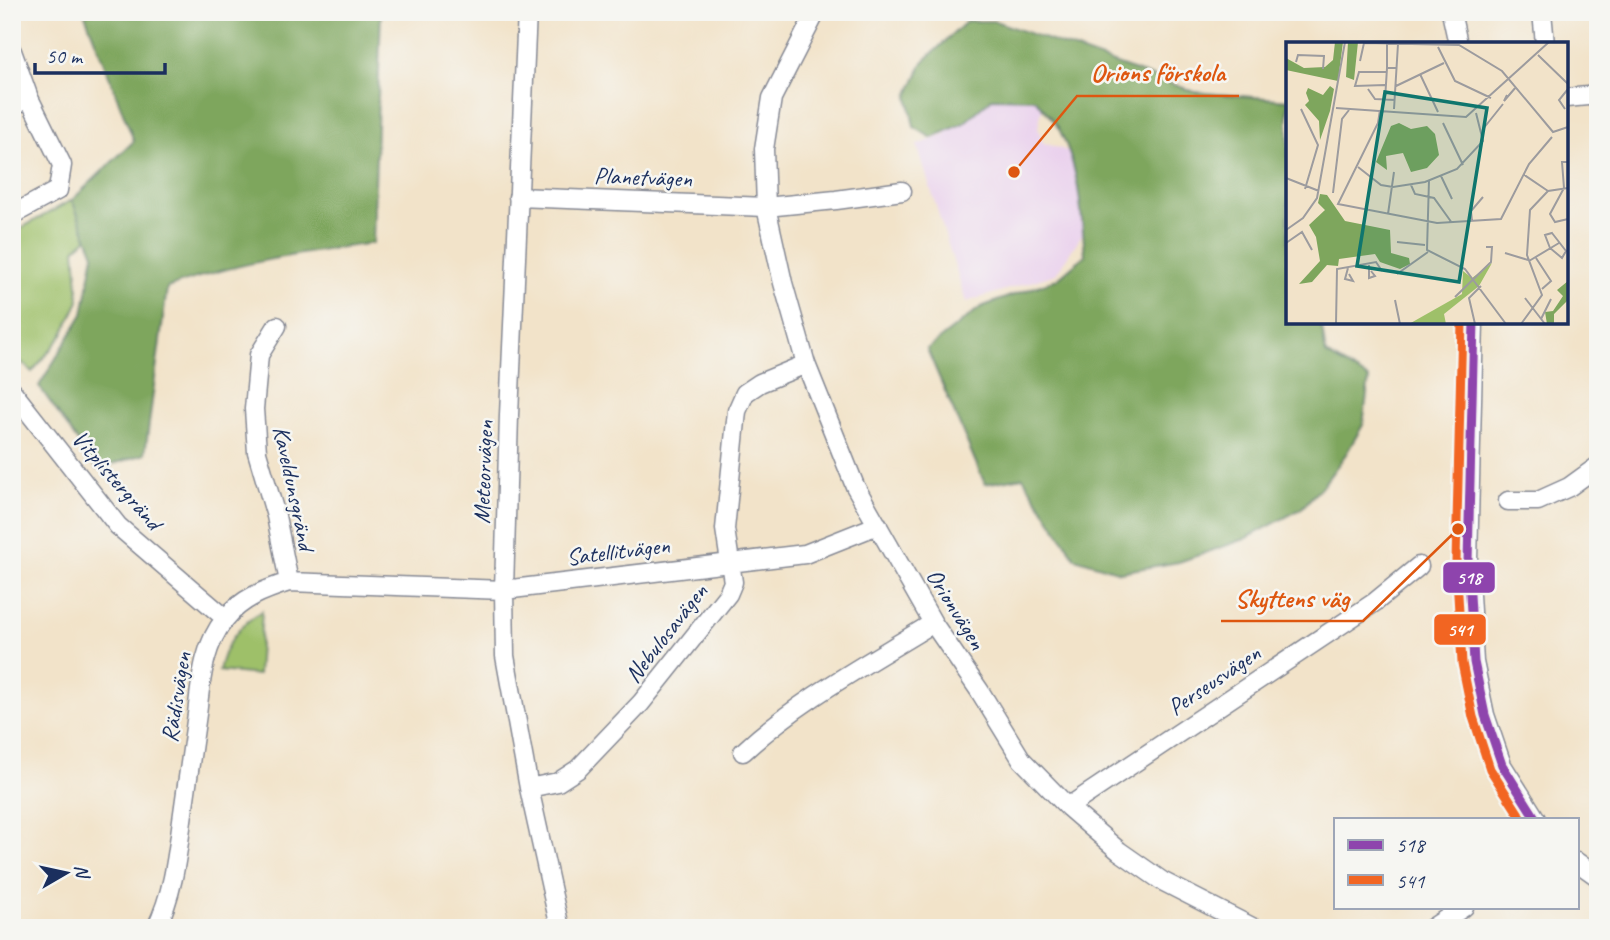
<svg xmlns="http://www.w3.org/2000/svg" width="1610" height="940" font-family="Caveat,sans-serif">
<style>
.built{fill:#ead1ed}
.green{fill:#9ec069;stroke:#5c7864;stroke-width:2}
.forest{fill:#7ea65d;stroke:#4c6a5e;stroke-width:2}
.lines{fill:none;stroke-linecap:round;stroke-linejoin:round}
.minor-casing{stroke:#868994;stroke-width:21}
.minor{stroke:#fff;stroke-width:18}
.bus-1-casing{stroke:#f6f6f2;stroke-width:14}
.bus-2-casing{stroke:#f6f6f2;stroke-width:14}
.bus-1{stroke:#8e44ad;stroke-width:9}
.bus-2{stroke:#f26522;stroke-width:9}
.labels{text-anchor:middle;stroke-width:5;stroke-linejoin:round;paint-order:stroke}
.street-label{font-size:24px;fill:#1b2f5e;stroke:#f6f6f2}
.inset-road{fill:none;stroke:#9c9b9e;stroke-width:2}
.view{fill:#0f766e;fill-opacity:0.15;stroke:#0f766e;stroke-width:3.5}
.inset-edge{fill:none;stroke:#1b2f5e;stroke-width:3.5}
.leader{fill:none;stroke:#de5710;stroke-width:2.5}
.callout-dot{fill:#de5710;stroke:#f6f6f2;stroke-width:2.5}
.callout-label{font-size:26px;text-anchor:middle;font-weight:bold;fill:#de5710;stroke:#f6f6f2;stroke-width:5;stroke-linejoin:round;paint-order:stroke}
.line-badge{stroke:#f6f6f2;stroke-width:2.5}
.badge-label{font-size:19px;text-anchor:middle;font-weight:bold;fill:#fff}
</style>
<rect width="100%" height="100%" fill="#f6f6f2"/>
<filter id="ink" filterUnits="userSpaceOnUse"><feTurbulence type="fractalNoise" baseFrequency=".0143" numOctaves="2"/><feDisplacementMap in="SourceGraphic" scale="14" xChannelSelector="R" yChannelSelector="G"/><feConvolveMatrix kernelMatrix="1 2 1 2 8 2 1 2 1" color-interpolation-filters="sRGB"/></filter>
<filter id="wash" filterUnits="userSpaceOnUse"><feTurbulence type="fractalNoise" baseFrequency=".00686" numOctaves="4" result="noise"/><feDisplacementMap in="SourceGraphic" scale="28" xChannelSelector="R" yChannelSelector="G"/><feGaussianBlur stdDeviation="1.57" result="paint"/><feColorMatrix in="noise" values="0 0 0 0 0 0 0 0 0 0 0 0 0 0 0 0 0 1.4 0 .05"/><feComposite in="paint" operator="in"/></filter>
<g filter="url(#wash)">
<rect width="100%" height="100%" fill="#f2e3c9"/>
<path class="built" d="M 995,64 L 1049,76 L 1038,128 L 1043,143 L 1090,158 L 1114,186 L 1056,274 L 966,302 L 917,145 L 945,135 Z"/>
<path class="green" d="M 72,200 L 87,238 L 75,249 L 79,301 L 62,336 L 32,372 L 12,353 L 12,233 Z
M 262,611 L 258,675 L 219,671 C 224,644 239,625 262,611 Z"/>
<path class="forest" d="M 84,12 L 381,12 L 373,243 C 303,253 233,263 167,288 L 145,454 L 97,469 L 39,386 L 83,314 L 94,254 L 72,200 L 134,141 Z
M 967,21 L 995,21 L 1195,92 L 1288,100 L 1288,322 L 1321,322 L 1326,354 L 1369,379 L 1363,425 L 1346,454 L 1323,485 L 1301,509 L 1245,539 L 1179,562 L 1120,572 L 1075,558 L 1023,477 L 985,484 L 927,349 L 981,307 L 1057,279 L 1085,255 C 1081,212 1080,168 1059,129 C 1053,118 1043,109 1035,99 L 992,98 L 964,123 L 932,138 L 914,127 L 908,96 L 923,62 Z"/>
</g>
<g filter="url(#ink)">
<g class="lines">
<defs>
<path id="minor" d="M 527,12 L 509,415 L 504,590 L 505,656 L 529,788 L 560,928
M 816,12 L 772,98 L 764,149 L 766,207 L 783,283 L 806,364 L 855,486 L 933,623 L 979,690 L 1022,760 L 1068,807 L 1119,851 L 1162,881 L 1254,928
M 1451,12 L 1458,44
M 1542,12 L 1545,44
M 12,51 L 29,98 L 62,165 L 58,190 L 12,215
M 1566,98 L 1598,95
M 12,106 L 29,98
M 518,197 L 766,207 L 836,200 L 902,191
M 1474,322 L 1468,561 L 1474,662 L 1485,715 L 1502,765 L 1536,819
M 277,326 L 259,355 L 254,409 L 257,452 L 276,516 L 289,582
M 12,391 L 118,526 L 225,618
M 1508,501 L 1538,501 L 1569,487 L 1598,466
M 743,752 C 800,699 867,664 933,623
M 529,788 L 558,782 L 578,769 L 641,703 L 728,594 L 733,582 L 725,529 L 737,411 L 745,393 L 760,383 L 806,364
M 1068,807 L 1375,602 L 1419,566
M 1577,862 L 1598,877
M 156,928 C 173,894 177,857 182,820 C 187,784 192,749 197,714 C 201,681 203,646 225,619 C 242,598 264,590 289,582 L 504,590 L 805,554 L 878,525
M 1432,928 L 1464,907"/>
</defs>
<use href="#minor" class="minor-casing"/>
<use href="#minor" class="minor"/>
<defs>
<path id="bus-1" d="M 1474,322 L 1468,561 L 1474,662 L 1485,715 L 1502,765 L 1536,819"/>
<path id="bus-2" d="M 1462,322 L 1456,561 L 1462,663 L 1473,717 L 1490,769 L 1522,819"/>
</defs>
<use href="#bus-1" class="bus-1-casing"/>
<use href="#bus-2" class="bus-2-casing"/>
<use href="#bus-1" class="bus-1"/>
<use href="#bus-2" class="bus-2"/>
</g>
</g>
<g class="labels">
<g class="street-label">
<text transform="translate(643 177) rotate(2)" y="8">Planetvägen</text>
<text transform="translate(483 472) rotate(-88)" y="8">Meteorvägen</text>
<text transform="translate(117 480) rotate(49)" y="8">Vitplistergränd</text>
<text transform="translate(294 488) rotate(78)" y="8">Kaveldunsgränd</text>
<text transform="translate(618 551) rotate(-7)" y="8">Satellitvägen</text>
<text transform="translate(956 609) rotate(58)" y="8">Orionvägen</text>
<text transform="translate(666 633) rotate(-52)" y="8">Nebulosavägen</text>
<text transform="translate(1214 680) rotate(-34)" y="8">Perseusvägen</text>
<text transform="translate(176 697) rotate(-81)" y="8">Rädisvägen</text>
</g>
</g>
<g transform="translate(1286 42)">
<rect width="282" height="282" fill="#f2e3c9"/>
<path d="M 206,221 L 193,244 L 158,272 L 160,282 L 123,282 L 176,252 L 177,229 L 186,236 Z" fill="#9ec069"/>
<path d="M 49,0 L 57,0 L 52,39 L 0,28 L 0,16 L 18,26 L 39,25 L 47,18 ZM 62,0 L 72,0 L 68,38 L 60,35 ZM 44,44 L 48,47 L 44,69 L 34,98 L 33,79 L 19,63 L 23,59 L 20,51 L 22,46 L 37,53 ZM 113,81 L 125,87 L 141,84 L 149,92 L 153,113 L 141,126 L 125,130 L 117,111 L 100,114 L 101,128 L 90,120 L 105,84 ZM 34,152 L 41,153 L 59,179 L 104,188 L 105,211 L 123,216 L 124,222 L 114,227 L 94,220 L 89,212 L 53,217 L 52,224 L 41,223 L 26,240 L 13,242 L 34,219 L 30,195 L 23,183 L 39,168 L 32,161 ZM 282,239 L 282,258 L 268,272 L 268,282 L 261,282 L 259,270 L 267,269 L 277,254 L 271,248 Z" fill="#7ea65d"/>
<path class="inset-road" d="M 152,5 L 169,39 L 205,56M 252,13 L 282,42M 74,19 L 78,1 L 173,3 L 216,29 L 267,90 L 282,85M 10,20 L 12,13 L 38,14 L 37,27M 101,26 L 101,1M 134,32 L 152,70M 99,43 L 69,44 L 73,30 L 100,30M 110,44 L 158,21M 82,47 L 89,57 L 109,58M 221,53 L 218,59 L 230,45M 99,58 L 101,26 L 111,26M 50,66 L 180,75 L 263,0M 15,67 L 32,103 L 19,147M 108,67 L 112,2M 279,67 L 273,58 L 282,47M 94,68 L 92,81 L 52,162 L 151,181 L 215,177 L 243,122 L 266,95M 157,81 L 177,123M 197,87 L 217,62M 281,120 L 276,120 L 278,146 L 264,172 L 269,180 L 282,177M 72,125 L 95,143 L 107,145 L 139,140 L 171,127 L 197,99 L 190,71M 237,132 L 262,149M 155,134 L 166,157M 0,136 L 33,149M 143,138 L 141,208 L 179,227 L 220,282M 125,143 L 129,152 L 148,156 L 166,181M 47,151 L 56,77 L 63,68M 102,172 L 108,130M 186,179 L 185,169 L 197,155M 0,188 L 17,176 L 31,156 L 59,0M 266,191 L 280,209 L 276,216 L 264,206 L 259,193 ZM 111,200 L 139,203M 0,201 L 16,190 L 26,208M 219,211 L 242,218M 250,216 L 265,239 L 256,247M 243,219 L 273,201M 83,223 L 83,236 L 89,234 L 85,229M 62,226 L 59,237 L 67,239 L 63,232M 111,232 L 142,210M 169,255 L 205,220 L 206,205 L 200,205M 239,256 L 259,282M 109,258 L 114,282M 255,277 L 265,257M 50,282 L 51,227 L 90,220 L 96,229M 189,282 L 183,256 L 195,244M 235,282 L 256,253 L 241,213 L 244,168 L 262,149 L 282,146"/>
<path class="view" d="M 99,50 L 201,66 L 173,240 L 71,224 Z"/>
<rect width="282" height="282" class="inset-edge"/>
</g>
<path class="leader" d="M1014 172L1077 96H1239M1458 529L1363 621H1221"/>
<g class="callout-dot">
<circle cx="1014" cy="172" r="7"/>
<circle cx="1458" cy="529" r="7"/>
</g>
<g class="callout-label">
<text x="1158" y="81">Orions förskola</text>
<text x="1292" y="607">Skyttens väg</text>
</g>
<g class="line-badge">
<rect x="1442" y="561" width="54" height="33" rx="7" fill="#8e44ad"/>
<rect x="1433" y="613" width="54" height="33" rx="7" fill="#f26522"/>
</g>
<g class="badge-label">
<text x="1469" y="584">518</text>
<text x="1460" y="636">541</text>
</g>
<rect width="1610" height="940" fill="none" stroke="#f6f6f2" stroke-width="42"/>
<rect x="1334" y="818" width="245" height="91" fill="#f6f6f2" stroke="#9ea6b7" stroke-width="2"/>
<rect x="1348" y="840" width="35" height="10" fill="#8e44ad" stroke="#9ea6b7" stroke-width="2"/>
<text x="1396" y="852" font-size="21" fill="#1b2f5e">518</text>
<rect x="1348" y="875" width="35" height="10" fill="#f26522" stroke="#9ea6b7" stroke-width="2"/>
<text x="1396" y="888" font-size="21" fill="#1b2f5e">541</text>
<g transform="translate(66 873) rotate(81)" stroke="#f6f6f2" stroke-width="5" paint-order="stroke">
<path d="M0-5L12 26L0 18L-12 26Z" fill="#1b2f5e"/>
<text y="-10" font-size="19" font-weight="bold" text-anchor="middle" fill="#1b2f5e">N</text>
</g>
<path d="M35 63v10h130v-10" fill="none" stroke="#1b2f5e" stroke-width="3.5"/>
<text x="46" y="63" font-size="21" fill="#1b2f5e" stroke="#f6f6f2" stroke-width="5" paint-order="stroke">50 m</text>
</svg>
